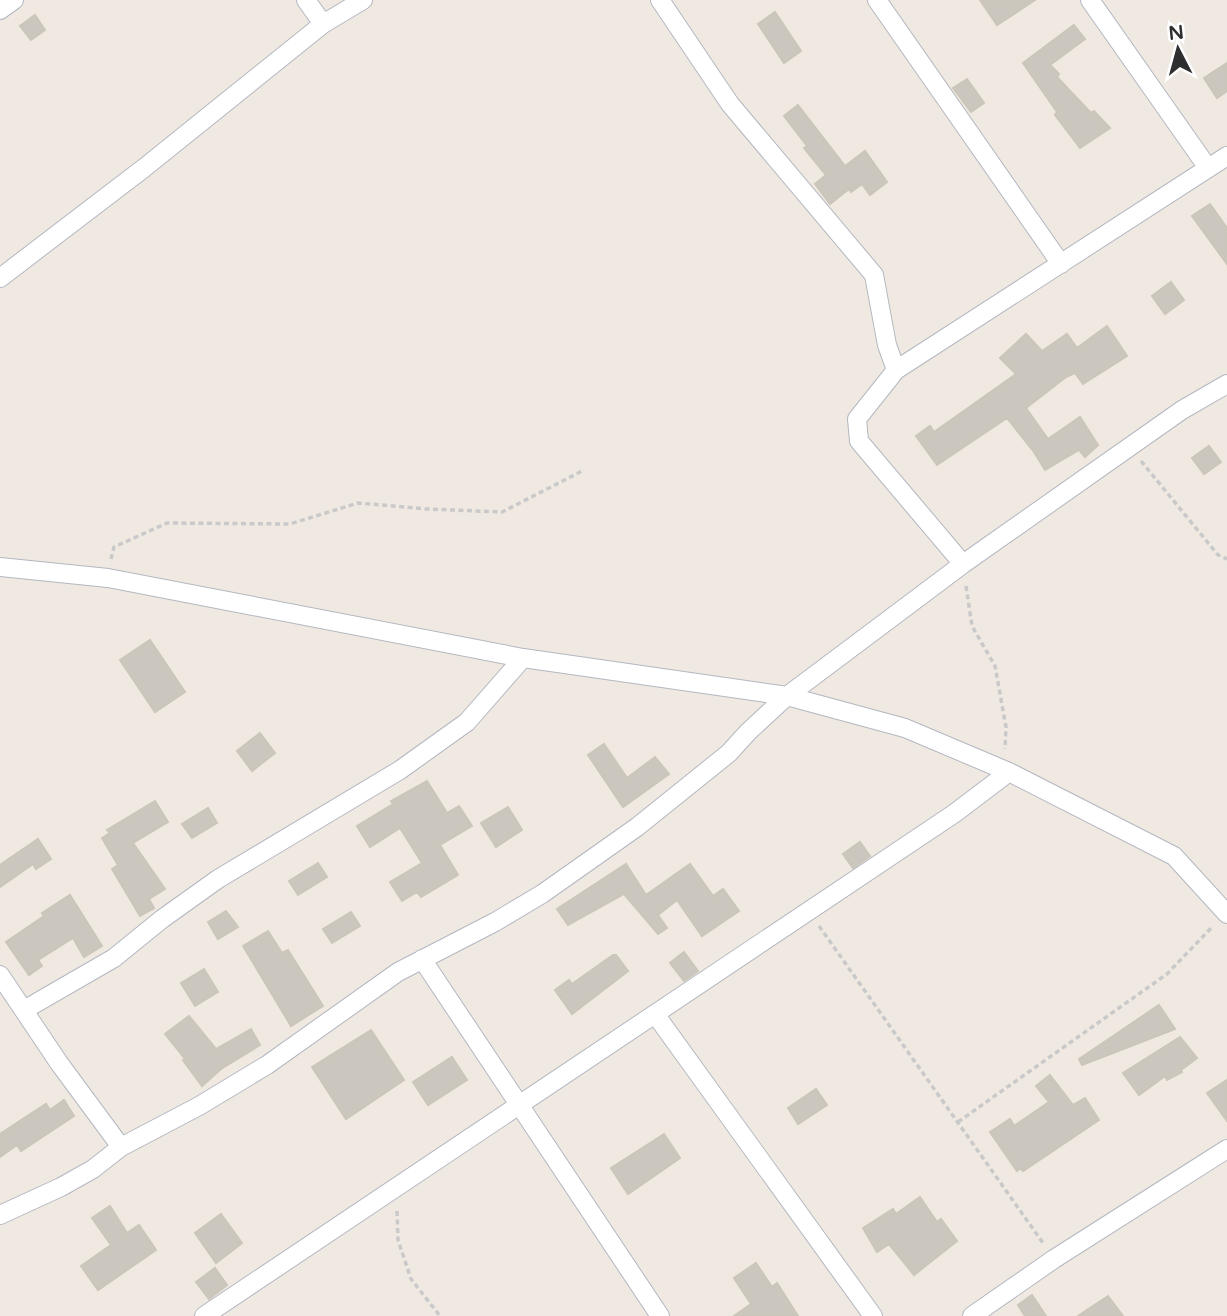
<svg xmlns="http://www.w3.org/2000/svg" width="1227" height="1316" font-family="'Varela Round',sans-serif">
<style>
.building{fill:#cbc7bf;stroke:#cbc5ba;stroke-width:2}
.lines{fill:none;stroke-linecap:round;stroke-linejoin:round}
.street-casing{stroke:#b4b7c1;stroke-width:20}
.path{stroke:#c9c9c9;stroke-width:3.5;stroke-dasharray:5 3.5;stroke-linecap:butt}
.street{stroke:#fff;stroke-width:18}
</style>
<rect width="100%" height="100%" fill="#efe9e1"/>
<path class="building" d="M 980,0 L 1035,0 L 997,25 Z
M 775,12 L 801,51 L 784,63 L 758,24 Z
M 35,15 L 45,30 L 31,40 L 20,26 Z
M 1074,25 L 1085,39 L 1050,65 L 1059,74 L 1057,77 L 1091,113 L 1094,111 L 1110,128 L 1080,148 L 1055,115 L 1057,112 L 1023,63 Z
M 1227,63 L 1227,91 L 1217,98 L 1204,78 Z
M 967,79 L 984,103 L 971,112 L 953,88 Z
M 798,105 L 845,166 L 865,151 L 887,182 L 870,195 L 862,184 L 851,192 L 849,189 L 830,204 L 815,184 L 826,175 L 804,148 L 807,146 L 784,116 Z
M 1210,204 L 1227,228 L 1227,264 L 1192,216 Z
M 1171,282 L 1184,300 L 1165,314 L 1152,296 Z
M 1107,326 L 1127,356 L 1083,384 L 1075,373 L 1066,377 L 1026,408 L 1048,439 L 1080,417 L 1098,445 L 1085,457 L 1079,450 L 1045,470 L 1034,452 L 1007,418 L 937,465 L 916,436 L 930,426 L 934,432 L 1016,374 L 1000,358 L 1026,334 L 1042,351 L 1067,334 L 1077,348 Z
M 1209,446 L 1221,462 L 1204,474 L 1192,458 Z
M 150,640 L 185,692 L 155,712 L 120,660 Z
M 260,733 L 275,753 L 252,771 L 237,751 Z
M 604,744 L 627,778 L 655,757 L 669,774 L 623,807 L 588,755 Z
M 427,781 L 447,813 L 459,806 L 472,826 L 440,845 L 458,875 L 421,897 L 417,892 L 402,901 L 390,882 L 422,863 L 400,828 L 370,847 L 357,826 L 393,804 L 391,801 Z
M 155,801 L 168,822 L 133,843 L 165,889 L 149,899 L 154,908 L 140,916 L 112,869 L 118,865 L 102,838 L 110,833 L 107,830 Z
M 508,807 L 522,830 L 496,847 L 481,823 Z
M 208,808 L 217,823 L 192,838 L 182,824 Z
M 38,839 L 51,859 L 36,869 L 33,864 L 0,887 L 0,865 Z
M 860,842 L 870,856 L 853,868 L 843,854 Z
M 318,863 L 327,877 L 298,895 L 289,881 Z
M 626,864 L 646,895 L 690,864 L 713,896 L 723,889 L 739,911 L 702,936 L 677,900 L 658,915 L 667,928 L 658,934 L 624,894 L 568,925 L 557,909 Z
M 70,895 L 102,946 L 84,957 L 73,938 L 38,960 L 42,966 L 29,975 L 6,942 L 44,916 L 42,913 Z
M 226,911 L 238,927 L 218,939 L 208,922 Z
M 351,912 L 360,926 L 332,943 L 323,929 Z
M 268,931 L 282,953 L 288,950 L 323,1006 L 291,1026 L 243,946 Z
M 684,952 L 698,971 L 684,981 L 670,963 Z
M 613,955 L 616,955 L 628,971 L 572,1014 L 555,990 L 569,980 L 572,984 Z
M 204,969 L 218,992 L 195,1006 L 181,983 Z
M 1159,1005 L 1175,1029 L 1082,1065 L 1079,1059 Z
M 189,1016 L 216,1049 L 251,1029 L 260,1045 L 221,1069 L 202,1086 L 183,1060 L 185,1059 L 165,1034 Z
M 371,1030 L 404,1080 L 346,1119 L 312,1067 Z
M 1180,1037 L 1197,1058 L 1181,1070 L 1182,1072 L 1167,1080 L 1165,1076 L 1139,1095 L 1123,1073 Z
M 452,1057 L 467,1080 L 428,1105 L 413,1082 Z
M 1050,1075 L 1073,1105 L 1085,1098 L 1099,1120 L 1023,1171 L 1021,1168 L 1017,1171 L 990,1132 L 1010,1119 L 1014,1126 L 1049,1102 L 1036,1086 Z
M 1227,1080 L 1227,1121 L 1207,1093 Z
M 816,1089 L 827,1105 L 798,1124 L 788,1108 Z
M 64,1100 L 74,1116 L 21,1151 L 17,1145 L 0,1157 L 0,1134 L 46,1104 L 50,1110 Z
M 664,1134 L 680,1158 L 628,1194 L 611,1168 Z
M 920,1197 L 937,1222 L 941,1219 L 957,1241 L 914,1275 L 889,1244 L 877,1252 L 863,1228 L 893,1209 L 896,1214 Z
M 110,1206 L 127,1233 L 139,1225 L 156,1250 L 98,1290 L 81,1266 L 111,1245 L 92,1218 Z
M 221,1214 L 242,1243 L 216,1263 L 195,1233 Z
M 756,1263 L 772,1287 L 777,1283 L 798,1316 L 734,1316 L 751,1304 L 734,1278 Z
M 215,1268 L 227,1285 L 209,1299 L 196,1282 Z
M 1032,1295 L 1046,1316 L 1025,1316 L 1018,1305 Z
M 1108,1296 L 1123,1316 L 1078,1316 Z"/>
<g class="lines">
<defs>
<path id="street" d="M 306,0 L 323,24
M 660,0 L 730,104 L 874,275 L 887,345 L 896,370 L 857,419 L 859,441 L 963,564
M 877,0 L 1061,264
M 1090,0 L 1208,168
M 0,10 L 14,0
M 0,278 L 144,168 L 323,24 L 363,0
M 896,370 L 1227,156
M 0,567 L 108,578 L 523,658 L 787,696 L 905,728 L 1009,772 L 1174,856 L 1227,914
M 422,959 L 660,1316
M 0,975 L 59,1063 L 121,1147
M 24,1010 L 114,958 L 162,919 L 218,879 L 400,770 L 467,722 L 523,658
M 655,1014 L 873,1316
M 0,1215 L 61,1187 L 93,1169 L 121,1147 L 199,1106 L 267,1065 L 398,972 L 495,922 L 542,894 L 637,827 L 729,753 L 748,732 L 787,696 L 963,564 L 1182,410 L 1227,384
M 204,1316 L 955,813 L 1009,772
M 972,1316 L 1054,1259 L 1227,1149"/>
</defs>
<use href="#street" class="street-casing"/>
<path class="path" d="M 1141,461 L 1218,555 L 1227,559
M 111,559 L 114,547 L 167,523 L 290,524 L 358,503 L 427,509 L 502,512 L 584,470
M 966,586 L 972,626 L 995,666 L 1006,727 L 1005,749
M 819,926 L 1043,1243
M 958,1122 L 1167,974 L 1213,926
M 397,1211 L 398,1240 L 411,1279 L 440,1316"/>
<use href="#street" class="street"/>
</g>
<g transform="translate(1178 49) rotate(354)" stroke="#ffffff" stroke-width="5" paint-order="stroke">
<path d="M0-5L12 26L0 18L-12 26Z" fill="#2e2e2e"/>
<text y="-10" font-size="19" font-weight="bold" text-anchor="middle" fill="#2e2e2e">N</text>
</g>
</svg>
